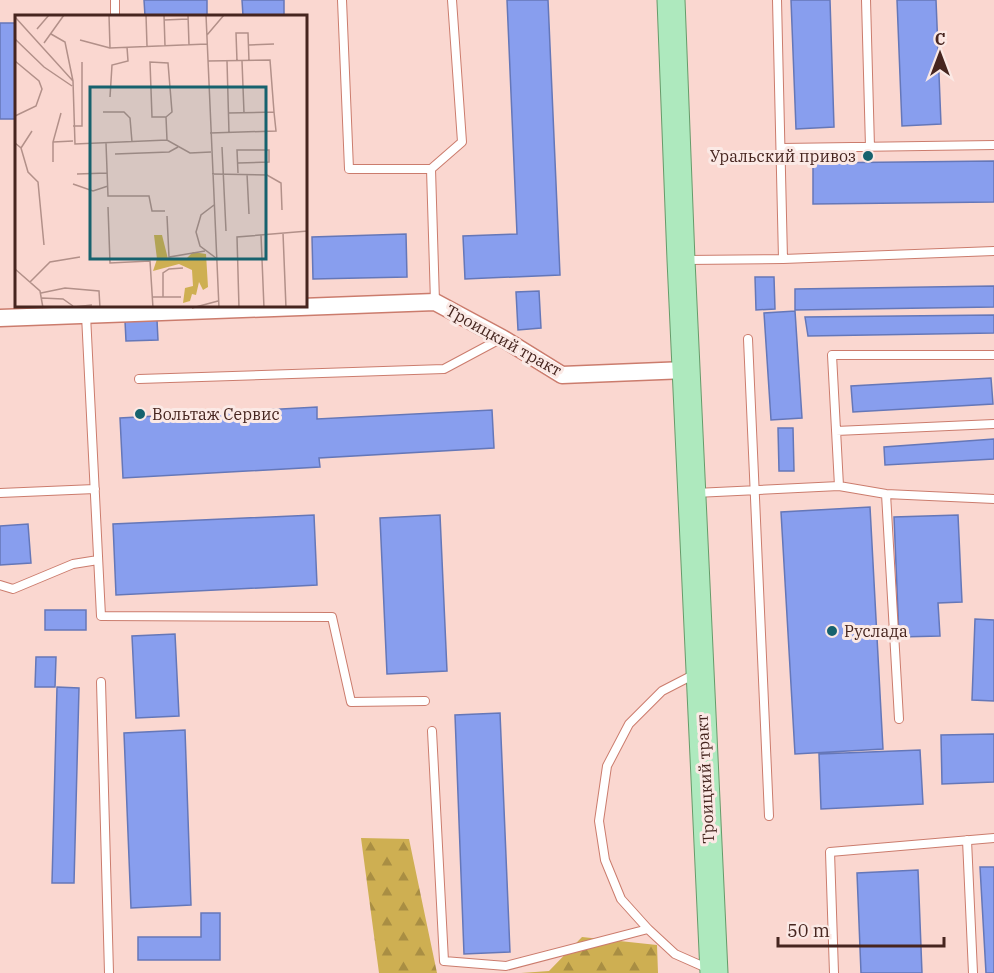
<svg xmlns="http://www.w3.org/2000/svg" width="994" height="973" font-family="'IBM Plex Serif',serif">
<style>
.forest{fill:url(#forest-firs)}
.building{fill:#889eee;stroke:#6577b8;stroke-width:1.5}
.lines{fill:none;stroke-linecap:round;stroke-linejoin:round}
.lane-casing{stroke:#cb7c6d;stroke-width:10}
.street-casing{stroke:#cb7c6d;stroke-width:19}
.primary-casing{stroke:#669b6a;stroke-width:29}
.lane{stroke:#fff;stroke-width:8}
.street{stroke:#fff;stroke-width:16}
.primary{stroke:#aee9be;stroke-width:27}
.poi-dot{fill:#16626e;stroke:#fbe9e5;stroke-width:2}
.labels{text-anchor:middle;stroke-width:6;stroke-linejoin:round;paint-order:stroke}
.poi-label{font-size:16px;fill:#46251f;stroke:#fbe9e5;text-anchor:start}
.street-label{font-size:16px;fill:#46251f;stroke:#fbe9e5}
.inset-road{fill:none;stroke:#b29089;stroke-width:1.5}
.view{fill:#16626e;fill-opacity:0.15;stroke:#16626e;stroke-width:3}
.inset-edge{fill:none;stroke:#46251f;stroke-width:3}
</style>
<defs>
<pattern id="forest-firs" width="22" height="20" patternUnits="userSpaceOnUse" patternTransform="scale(1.5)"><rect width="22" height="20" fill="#ceaf52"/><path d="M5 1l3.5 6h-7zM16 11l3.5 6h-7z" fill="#a98e43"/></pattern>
</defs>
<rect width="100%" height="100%" fill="#fad7d0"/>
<path class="forest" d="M 361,838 L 409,839 L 437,973 L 379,973 Z
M 582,937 L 657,945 L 658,973 L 521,973 L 549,971 Z"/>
<path class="building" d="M 144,0 L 207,0 L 207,16 L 145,16 Z
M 242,0 L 284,0 L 284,16 L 243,16 Z
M 507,0 L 548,0 L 560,275 L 465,279 L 463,236 L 517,234 Z
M 791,0 L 830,0 L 834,127 L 796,129 Z
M 897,0 L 936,0 L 941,124 L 902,126 Z
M 0,23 L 16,23 L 16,119 L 0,119 Z
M 994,161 L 994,202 L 813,204 L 813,163 Z
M 406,234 L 407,277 L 313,279 L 312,237 Z
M 755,277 L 774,277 L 775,309 L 756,310 Z
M 994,286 L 994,307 L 795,310 L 795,289 Z
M 539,291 L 541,328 L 518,330 L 516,292 Z
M 795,311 L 802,418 L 771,420 L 764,313 Z
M 994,315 L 994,333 L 808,336 L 805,317 Z
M 157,320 L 158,340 L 126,341 L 125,321 Z
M 991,378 L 993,404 L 853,412 L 851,386 Z
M 317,407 L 317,419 L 492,410 L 494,448 L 319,458 L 320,467 L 123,478 L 120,418 Z
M 778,428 L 793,428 L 794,471 L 779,471 Z
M 994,439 L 994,459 L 885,465 L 884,447 Z
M 870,507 L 883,749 L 795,754 L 781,512 Z
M 314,515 L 317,585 L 116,595 L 113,524 Z
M 440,515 L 447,671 L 387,674 L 380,518 Z
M 958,515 L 962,602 L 938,603 L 940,636 L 899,637 L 894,517 Z
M 28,524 L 31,563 L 0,565 L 0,526 Z
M 45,610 L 86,610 L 86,630 L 45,630 Z
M 975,619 L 994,620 L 994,701 L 972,700 Z
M 175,634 L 179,716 L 136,718 L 132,636 Z
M 36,657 L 56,657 L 55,687 L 35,687 Z
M 57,687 L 79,688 L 74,883 L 52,883 Z
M 500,713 L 510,952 L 464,954 L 455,715 Z
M 185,730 L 191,905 L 131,908 L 124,733 Z
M 994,734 L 994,782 L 942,784 L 941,735 Z
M 920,750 L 923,804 L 821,809 L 819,754 Z
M 980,867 L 994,867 L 994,973 L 986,973 Z
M 918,870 L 922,973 L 861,973 L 857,873 Z
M 201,913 L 220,913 L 220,960 L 138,960 L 138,937 L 201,937 Z"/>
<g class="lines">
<defs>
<path id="lane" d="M 342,0 L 349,169 L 431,169 L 435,302
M 777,0 L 783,259
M 866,0 L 870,147
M 115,16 L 115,0
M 782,148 L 994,145
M 431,169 L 462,142 L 452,0
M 686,260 L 783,259 L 994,251
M 86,315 L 101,616 L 332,617 L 351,702 L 425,701
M 748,339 L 769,816
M 139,379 L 444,369 L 502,338
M 836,431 L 994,424
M 839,486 L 832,355 L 994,355
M 0,493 L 95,489
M 695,493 L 839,486 L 886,494 L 994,499
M 886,494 L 899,719
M 0,585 L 13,589 L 73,564 L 98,560
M 695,674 L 662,691 L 629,724 L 607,766 L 599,821 L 605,860 L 621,899 L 648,929 L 675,954 L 709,969
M 101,682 L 109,973
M 432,731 L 444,961 L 506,966 L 648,929
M 967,840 L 973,973
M 834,973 L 830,852 L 994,838"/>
<path id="street" d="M 0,318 L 435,302 L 502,338 L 562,375 L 686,370"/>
<path id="primary" d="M 671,0 L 681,260 L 714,973"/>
</defs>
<use href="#lane" class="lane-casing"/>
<use href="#street" class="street-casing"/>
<use href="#primary" class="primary-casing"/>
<use href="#lane" class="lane"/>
<use href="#street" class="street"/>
<use href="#primary" class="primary"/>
</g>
<g class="poi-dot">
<circle cx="868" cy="156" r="6"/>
<circle cx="140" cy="414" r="6"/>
<circle cx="832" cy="631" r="6"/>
</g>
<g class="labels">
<g class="poi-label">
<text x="856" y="162" text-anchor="end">Уральский привоз</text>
<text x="152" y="420">Вольтаж Сервис</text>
<text x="844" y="637">Руслада</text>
</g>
<g class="street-label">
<text transform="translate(504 340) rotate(29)" y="6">Троицкий тракт</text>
<text transform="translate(705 779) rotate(-93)" y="6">Троицкий тракт</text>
</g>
</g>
<g transform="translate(15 15)">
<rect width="292" height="292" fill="#fad7d0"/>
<path d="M 139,220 L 147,220 L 153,244 L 172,243 L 178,237 L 191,239 L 193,272 L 188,275 L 184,267 L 181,280 L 177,279 L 175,286 L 168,288 L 170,273 L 178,271 L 177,255 L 164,249 L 138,256 L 142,244 Z" fill="#ceaf52"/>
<path class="inset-road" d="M 94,0 L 95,33 L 192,29M 131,0 L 132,31M 149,0 L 150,31M 173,0 L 174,30M 191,0 L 204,293M 0,2 L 58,66 L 60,129 L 152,125 L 175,138 L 196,137M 149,5 L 173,4M 22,14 L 34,0M 36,19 L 50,27 L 58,66M 192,20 L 209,0M 0,24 L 29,52 L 57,71M 65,25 L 95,33M 29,28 L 49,0M 234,30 L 259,29M 0,46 L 24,66 L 27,74 L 21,91 L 0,101M 193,46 L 255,45 L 259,97 L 213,98M 212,46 L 214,118M 222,46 L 221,18 L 233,18 L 234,46M 227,46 L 229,98M 95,82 L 97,50 L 113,46 L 112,32M 88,97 L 109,97 L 115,103 L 117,127M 151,102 L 157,97 L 153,48 L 135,47 L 137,102 L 151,102 L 152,125M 58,111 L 67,111 L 67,47M 195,118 L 261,116 L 259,97M 38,127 L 58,126M 0,128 L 6,133 L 13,157 L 23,167 L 29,230M 91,128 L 93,181 L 134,181 L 137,196 L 150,196M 207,132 L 211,216M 6,133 L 17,116M 100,139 L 154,137 L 163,132M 38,147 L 38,127 L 46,98M 223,148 L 254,147 L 254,135 L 222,135 L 223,158M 62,159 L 92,158M 197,159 L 252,160 L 266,168 L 267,195M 232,159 L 234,199M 58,169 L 78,176 L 93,171M 199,190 L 186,200 L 181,217 L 185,231 L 201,243M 93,192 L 95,248 L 135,246 L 138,293M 152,201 L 154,242 L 190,236M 268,218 L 271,293M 246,220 L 249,293M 0,254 L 25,276 L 28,293M 15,267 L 35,247 L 65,242M 26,278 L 50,273 L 84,276 L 85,293M 138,282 L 166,282M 148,282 L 148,258 L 154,254 L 168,253M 27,283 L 48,284 L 58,291M 59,292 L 77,290M 177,293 L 203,286M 224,293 L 222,222 L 293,216"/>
<path class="view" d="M 75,72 L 251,72 L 251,244 L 75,244 Z"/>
<rect width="292" height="292" class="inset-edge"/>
</g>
<g transform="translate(940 54)" stroke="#fbe9e5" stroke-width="4.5" paint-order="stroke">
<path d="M0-4.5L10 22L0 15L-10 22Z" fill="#46251f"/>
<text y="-9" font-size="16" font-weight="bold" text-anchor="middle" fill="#46251f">С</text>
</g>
<path d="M778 937v9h166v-9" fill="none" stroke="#46251f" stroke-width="3"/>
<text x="787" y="937" font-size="18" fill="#46251f" stroke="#fbe9e5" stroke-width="4.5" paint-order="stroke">50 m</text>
</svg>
